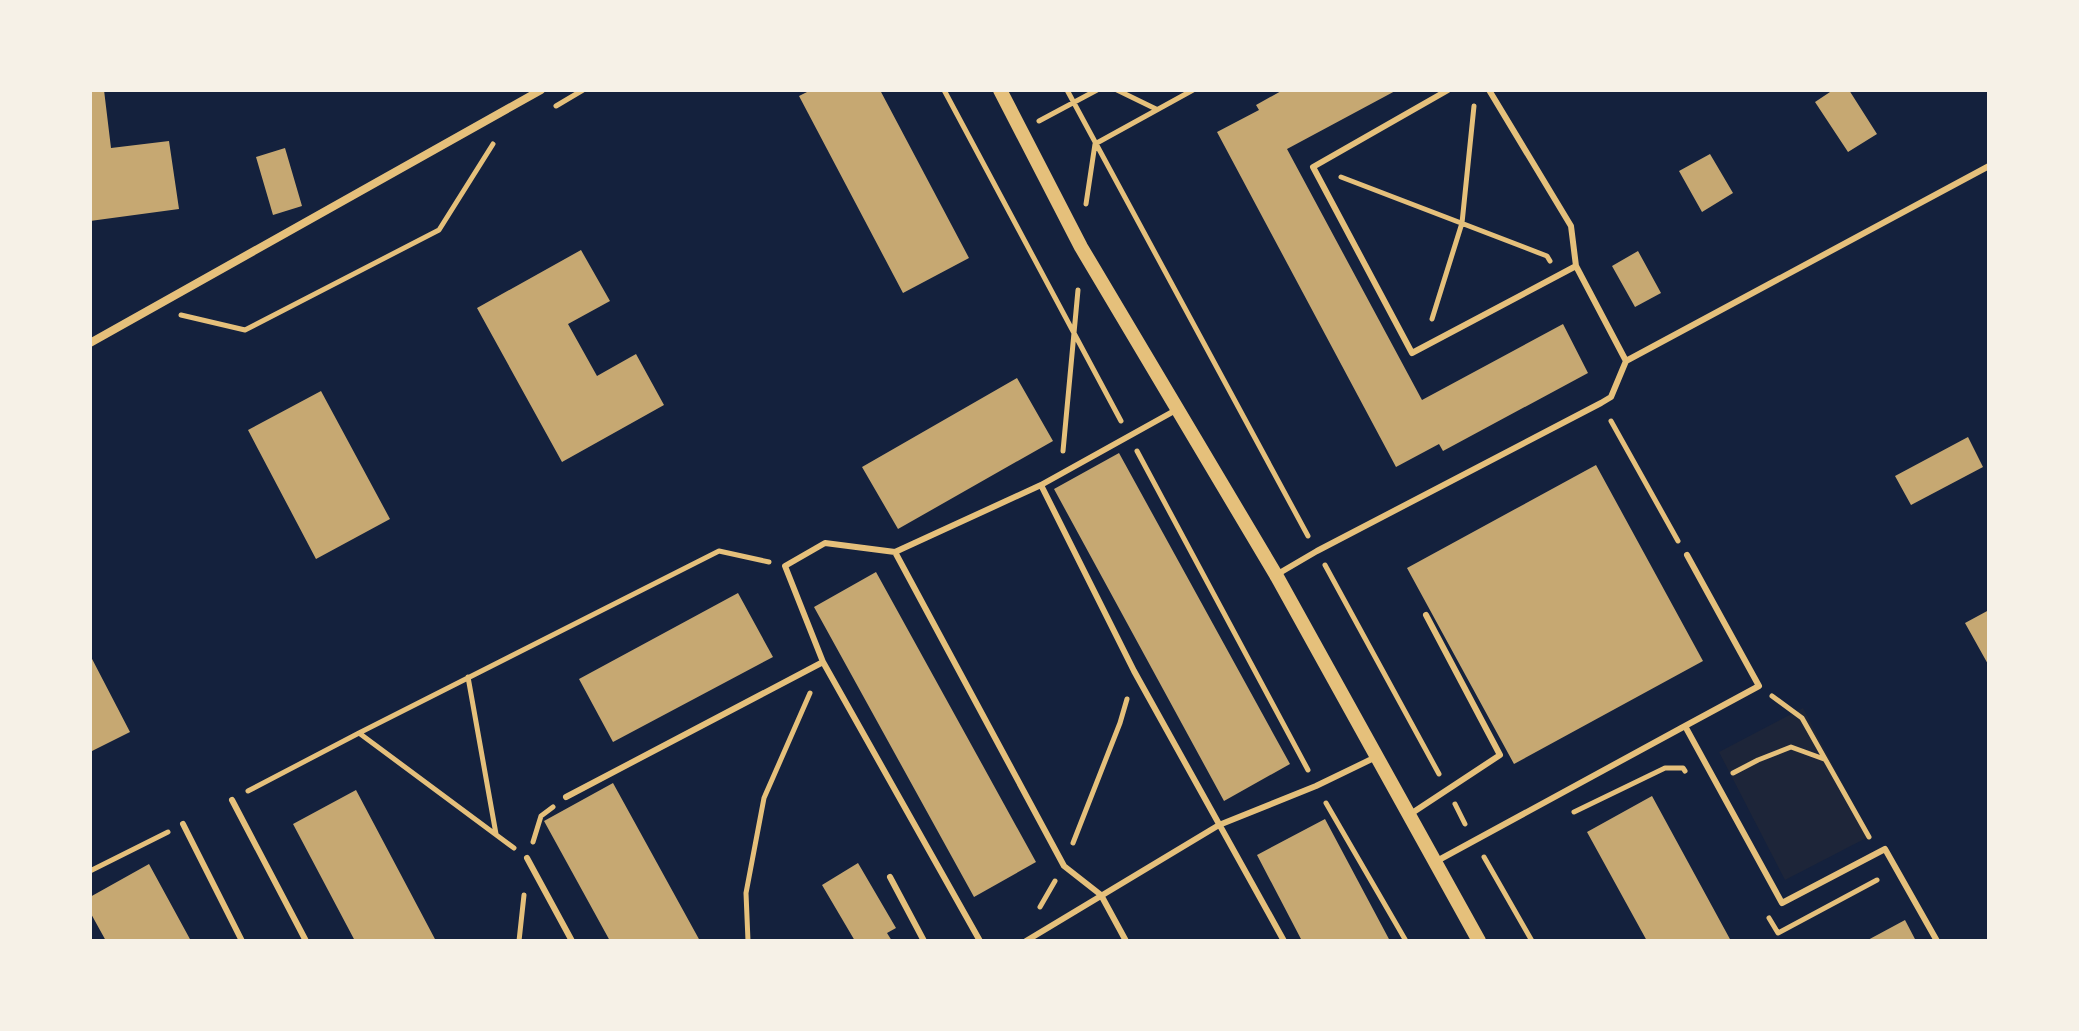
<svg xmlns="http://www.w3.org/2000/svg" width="2079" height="1031" font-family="Inter,sans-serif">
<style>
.green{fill:#1d2539}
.building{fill:#c6a872}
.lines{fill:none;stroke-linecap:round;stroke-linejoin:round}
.path{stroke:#e5c07b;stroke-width:5}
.service{stroke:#e5c07b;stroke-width:6}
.minor{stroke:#e5c07b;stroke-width:8}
.tertiary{stroke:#e5c07b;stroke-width:14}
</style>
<rect width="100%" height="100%" fill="#14213d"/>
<path class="green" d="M 1803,708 L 1870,836 L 1785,880 L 1719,752 Z"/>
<path class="building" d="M 90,90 L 104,90 L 111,148 L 169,141 L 179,209 L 90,221 Z
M 811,90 L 880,90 L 969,258 L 903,293 L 799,96 Z
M 1283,90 L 1397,90 L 1287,149 L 1422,400 L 1563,324 L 1588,373 L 1443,451 L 1439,444 L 1396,467 L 1217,132 L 1259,110 L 1256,105 Z
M 1833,90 L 1849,90 L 1877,134 L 1848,152 L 1815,102 Z
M 285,148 L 302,206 L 273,215 L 256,157 Z
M 1710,154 L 1733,193 L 1702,212 L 1679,171 Z
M 581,250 L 610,301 L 568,324 L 597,376 L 636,354 L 664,405 L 562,462 L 477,308 Z
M 1638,251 L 1661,293 L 1635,307 L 1612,266 Z
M 1017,378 L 1053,441 L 898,529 L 862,467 Z
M 321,391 L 390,519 L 316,559 L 248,430 Z
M 1968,437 L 1983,467 L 1911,505 L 1895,476 Z
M 1119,453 L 1290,764 L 1224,801 L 1054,489 Z
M 1596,465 L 1703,661 L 1514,764 L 1407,568 Z
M 876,572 L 1036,862 L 974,897 L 814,607 Z
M 738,593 L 773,657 L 613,742 L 579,679 Z
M 1989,610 L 1989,666 L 1965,623 Z
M 90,655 L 130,732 L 90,752 Z
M 613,783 L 700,941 L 610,941 L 544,821 Z
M 356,790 L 436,941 L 355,941 L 293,824 Z
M 1652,796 L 1731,941 L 1647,941 L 1587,832 Z
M 1325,819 L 1390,941 L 1302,941 L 1257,855 Z
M 858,863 L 896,928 L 887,933 L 892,941 L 855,941 L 822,885 Z
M 149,864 L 191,941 L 106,941 L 90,912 L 90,897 Z
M 1905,920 L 1916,941 L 1866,941 Z"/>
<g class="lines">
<path class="path" d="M 944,90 L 1121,421
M 1067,90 L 1308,536
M 1117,90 L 1156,109
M 556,106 L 583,90
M 1039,121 L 1097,90
M 1341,177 L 1547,256 L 1550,261
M 1086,204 L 1095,144 L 1193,90
M 181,315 L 245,330 L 439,230 L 493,144
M 1432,319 L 1462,223 L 1474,106
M 1611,421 L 1678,541
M 1063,451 L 1078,290
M 1137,451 L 1308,770
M 1325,565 L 1439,774
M 468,677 L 496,834
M 1772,696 L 1802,718 L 1869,837
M 359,733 L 719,551 L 769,562
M 1733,773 L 1758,760 L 1791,747 L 1824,759
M 248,791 L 359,733 L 514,848
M 1326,803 L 1406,941
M 1455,804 L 1465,824
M 1574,812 L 1665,768 L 1683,768 L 1685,771
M 533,842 L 541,816 L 553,807
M 1073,843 L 1120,723 L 1127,699
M 1484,857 L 1532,941
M 90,871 L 168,832
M 1040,907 L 1055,881
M 1769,918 L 1778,933 L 1877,880
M 519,941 L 524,895
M 748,941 L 746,893 L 764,798 L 810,693"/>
<path class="service" d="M 1448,90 L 1313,167 L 1412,353 L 1576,266
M 1489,90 L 1571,226 L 1576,266 L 1626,361
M 1041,485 L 1134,671 L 1284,941
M 895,552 L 1064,866 L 1101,895 L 1126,941
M 1276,575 L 1317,551 L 1601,403 L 1611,397 L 1626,361 L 1989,166
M 823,662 L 980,941
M 1685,726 L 1759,686 L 1687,555
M 566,797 L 823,662 L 785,566 L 825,543 L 895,552 L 1041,485 L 1176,410
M 232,800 L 306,941
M 1409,815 L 1500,755 L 1426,615
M 183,824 L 242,941
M 527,858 L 572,941
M 1435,862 L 1685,726 L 1782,903 L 1885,849 L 1937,941
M 890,877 L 924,941
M 1026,941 L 1219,825 L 1316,786 L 1376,757"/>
<path class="minor" d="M 90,343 L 541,90"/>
<path class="tertiary" d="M 1000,90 L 1081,247 L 1276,575 L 1479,941"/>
</g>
<rect width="2079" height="1031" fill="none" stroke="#f6f1e7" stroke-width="184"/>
</svg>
